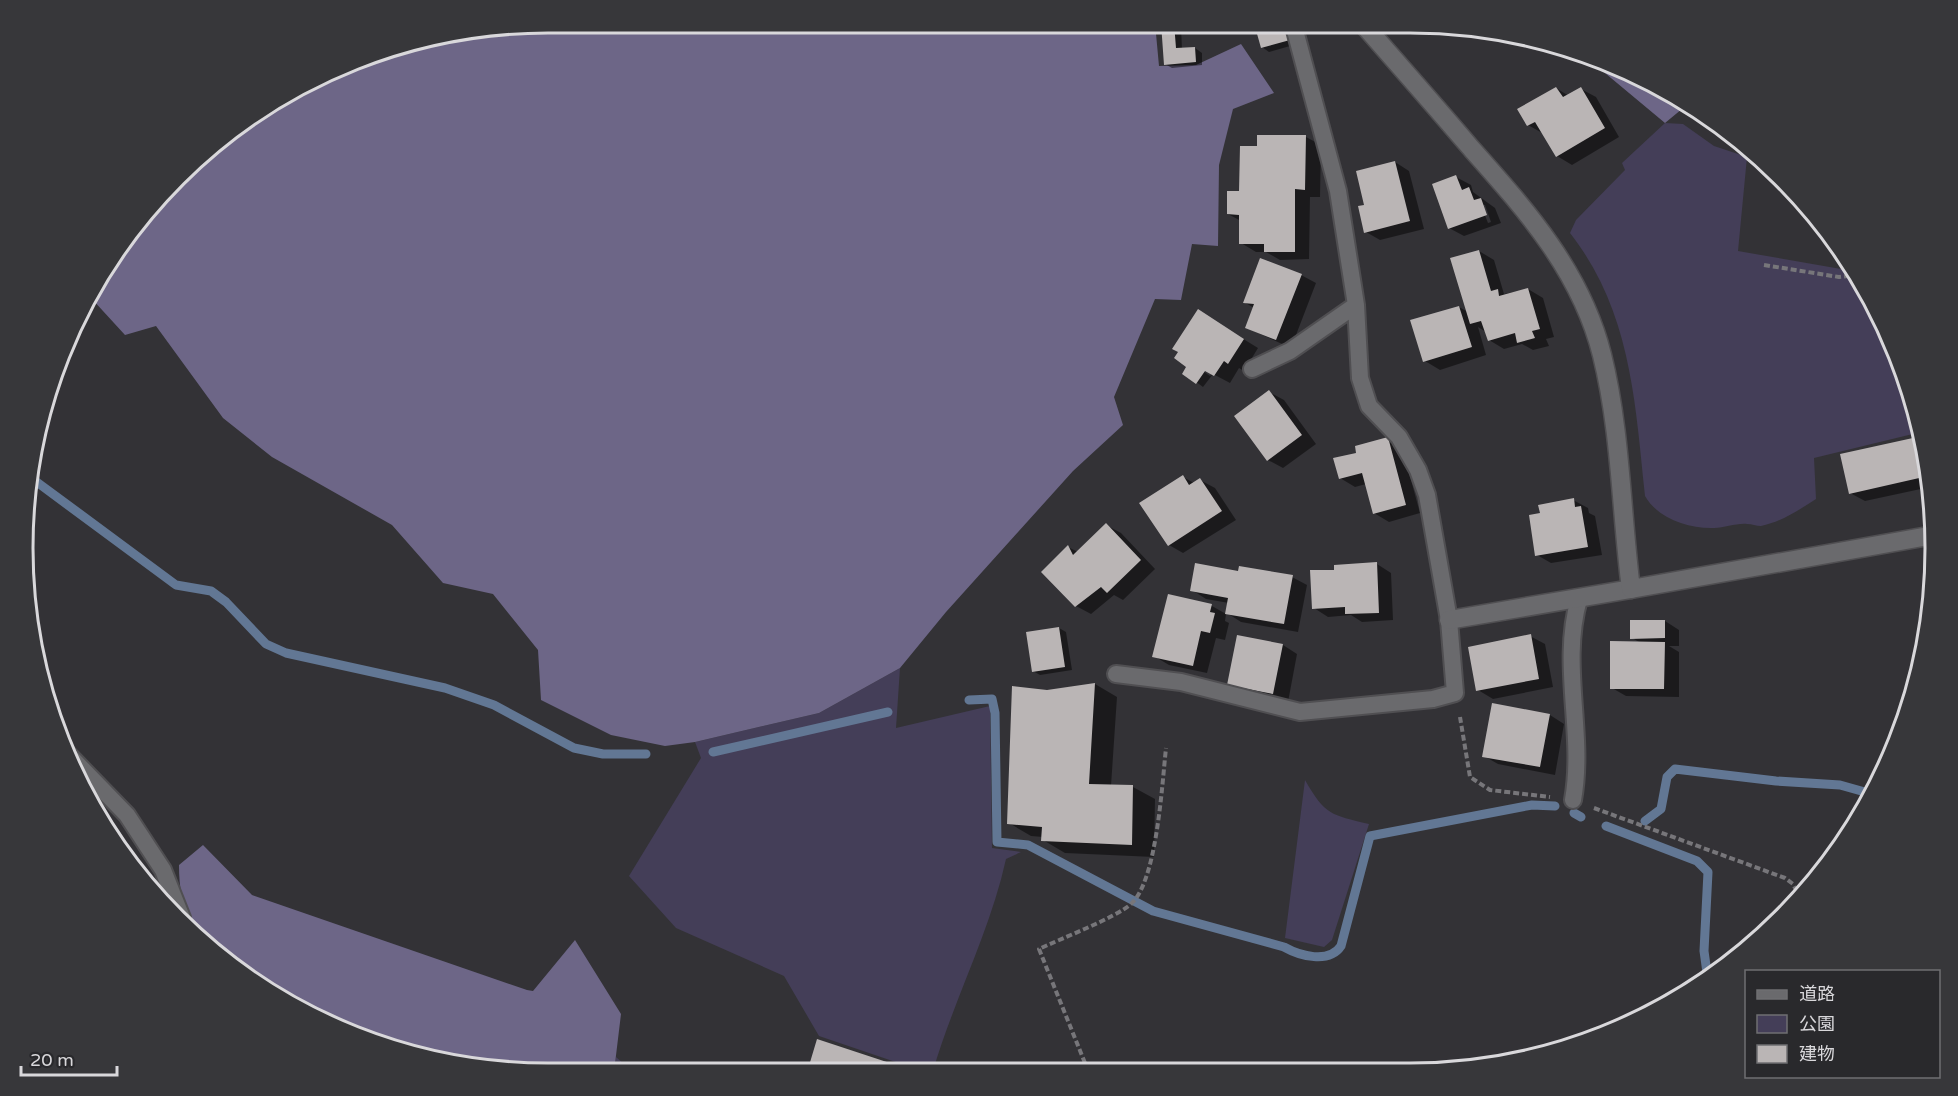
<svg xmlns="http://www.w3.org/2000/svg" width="1958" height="1096" font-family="'Varela Round','Noto Sans JP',sans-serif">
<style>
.green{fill:#443e58}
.forest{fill:#6d6687}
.shadow{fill:#0007;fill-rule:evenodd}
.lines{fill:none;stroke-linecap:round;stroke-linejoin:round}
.stream{stroke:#627794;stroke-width:9}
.building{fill:#bab5b5}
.service-casing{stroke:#504f52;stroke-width:20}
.minor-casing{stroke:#504f52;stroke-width:21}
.tertiary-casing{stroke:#504f52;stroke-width:21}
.path{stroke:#77767a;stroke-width:4;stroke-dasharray:6 3;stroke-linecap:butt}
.service{stroke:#6a6a6d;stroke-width:16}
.minor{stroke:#6a6a6d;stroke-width:18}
.tertiary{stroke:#6a6a6d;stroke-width:18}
.rim{fill:none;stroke:#d9d8db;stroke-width:3}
</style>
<rect width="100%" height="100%" fill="#333236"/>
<path class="green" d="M 1665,123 L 1683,124 L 1714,146 L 1747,157 L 1738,251 L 1841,269 L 1852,268 C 1882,317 1911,374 1921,432 L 1814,458 L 1816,499 C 1799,510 1781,522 1761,526 C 1756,526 1752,524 1747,524 C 1736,523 1725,528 1714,528 C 1689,529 1657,518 1645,496 C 1635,401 1631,311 1570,233 L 1576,220 L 1625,170 L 1622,163 Z
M 900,668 L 896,728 L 990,706 L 992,848 L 1021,852 L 1006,859 C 990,932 954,999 933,1071 L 922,1071 L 819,1036 L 784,976 L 676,928 L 629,876 L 701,758 L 695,742 L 819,713 Z
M 1305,780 C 1325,815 1331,815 1369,824 L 1332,940 L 1324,947 L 1285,938 Z
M 616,1057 L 633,1072 L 614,1072 Z"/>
<path class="forest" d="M 548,23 L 1155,23 L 1159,66 L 1196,65 L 1241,44 L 1274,93 L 1233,109 L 1219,165 L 1218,246 L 1192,244 L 1181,300 L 1155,299 L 1114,397 L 1123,425 L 1073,471 L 946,612 L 900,668 L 819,713 L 695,742 L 665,746 L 611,735 L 541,700 L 538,650 L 493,594 L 443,583 L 392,525 L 272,457 L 223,418 L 156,326 L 125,335 L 92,299 L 111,256 L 228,131 L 379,50 Z
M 1569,48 L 1579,50 L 1673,93 L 1688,104 L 1665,123 L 1587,58 Z
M 203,845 L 252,895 L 527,990 L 533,991 L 575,940 L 621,1014 L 614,1072 L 514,1072 L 379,1046 L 285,1003 L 194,928 C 182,909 179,887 179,865 Z"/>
<path class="shadow" d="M 1162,23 L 1175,23 L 1181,27 L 1182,49 L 1195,48 L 1202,53 L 1202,65 L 1172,68 L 1165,64 Z
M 1195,23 L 1226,23 L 1224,31 Z
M 1256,23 L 1297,44 L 1269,52 L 1262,47 Z
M 1556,88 L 1569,96 L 1581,89 L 1596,97 L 1619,137 L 1572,165 L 1557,156 L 1544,134 L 1528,125 Z
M 1306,137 L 1321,145 L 1320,197 L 1310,197 L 1309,259 L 1280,260 L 1266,252 L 1256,252 L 1241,243 L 1241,221 L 1228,214 L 1240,193 Z
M 1395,162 L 1409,171 L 1424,229 L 1380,240 L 1366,232 L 1366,206 Z
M 1456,177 L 1471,185 L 1473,192 L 1495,208 L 1501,223 L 1464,236 L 1449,228 ZM 1481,205 L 1485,205 L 1491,222 L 1488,223 Z
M 1479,251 L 1494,260 L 1504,294 L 1528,289 L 1543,298 L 1554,337 L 1546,339 L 1549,346 L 1533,350 L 1522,344 L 1504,349 L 1489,340 L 1486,332 L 1478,327 L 1486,355 L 1440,370 L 1425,361 L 1412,321 L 1459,307 L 1468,312 Z
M 1301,275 L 1316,283 L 1291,348 L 1247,328 L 1254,308 L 1244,302 Z
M 1198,311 L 1258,348 L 1244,371 L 1239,368 L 1230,383 L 1213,374 L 1203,387 L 1184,373 L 1188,367 L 1176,358 L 1180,352 L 1174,348 ZM 1189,358 L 1212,374 L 1210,376 L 1187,360 Z
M 1269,392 L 1284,400 L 1316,444 L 1283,468 L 1268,460 Z
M 1922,438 L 1930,487 L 1865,501 L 1850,493 Z
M 1388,439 L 1402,447 L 1420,513 L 1389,522 L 1374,513 L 1366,484 L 1355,487 L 1340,478 L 1358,454 Z
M 1183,477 L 1194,483 L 1200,480 L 1215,488 L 1236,520 L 1183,553 L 1169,545 Z
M 1573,500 L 1588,508 L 1589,513 L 1595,516 L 1602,555 L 1551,563 L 1537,555 Z
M 1106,525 L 1121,533 L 1155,569 L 1123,600 L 1114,595 L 1091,614 L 1076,606 L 1068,547 L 1078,552 Z
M 1377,564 L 1391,573 L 1393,620 L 1362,622 L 1351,615 L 1328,617 L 1314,608 L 1336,571 Z
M 1239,572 L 1292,577 L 1307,585 L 1298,632 L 1241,622 L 1227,613 L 1229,603 L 1206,599 L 1192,590 Z
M 1169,596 L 1212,606 L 1226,614 L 1225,621 L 1229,623 L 1225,640 L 1216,638 L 1207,673 L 1169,665 L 1154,656 Z
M 1665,621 L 1679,630 L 1679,646 L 1669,646 L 1679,652 L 1679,697 L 1626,696 L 1612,688 L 1641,643 L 1632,638 Z
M 1059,628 L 1066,632 L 1072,670 L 1040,675 L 1033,671 Z
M 1530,636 L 1545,644 L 1553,687 L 1493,699 L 1478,690 Z
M 1283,645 L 1297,654 L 1288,702 L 1244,693 L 1229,684 Z
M 1095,684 L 1117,697 L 1111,786 L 1133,787 L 1155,799 L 1154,857 L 1065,853 L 1043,840 L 1043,837 L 1031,836 L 1009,823 L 1047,691 Z
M 1550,715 L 1564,724 L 1555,775 L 1498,764 L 1484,756 Z
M 818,1041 L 910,1071 L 814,1071 L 809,1069 Z"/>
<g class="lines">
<path class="stream" d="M 34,480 L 176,585 L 211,591 L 226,602 L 266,644 L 286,653 L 445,688 L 494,705 L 574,748 L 603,754 L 646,754
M 969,700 L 992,699 L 995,713 L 997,842 L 1028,845 L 1153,911 L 1284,947 C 1300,956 1329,964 1341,946 L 1370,836 L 1532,805 L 1555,806
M 713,752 L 888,712
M 1574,813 L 1581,817
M 1645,821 L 1661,809 L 1667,777 L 1675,769 L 1776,781 L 1840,785 L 1872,794
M 1606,826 L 1697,861 L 1708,872 L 1704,951 L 1708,980"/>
</g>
<path class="building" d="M 1161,23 L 1174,23 L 1176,48 L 1195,47 L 1196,62 L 1164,65 Z
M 1254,23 L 1286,23 L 1290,40 L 1261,48 Z
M 1556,87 L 1563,97 L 1581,87 L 1605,128 L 1556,157 L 1535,122 L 1527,126 L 1517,109 Z
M 1257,135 L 1306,135 L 1305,190 L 1295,189 L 1295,252 L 1264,252 L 1264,244 L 1239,244 L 1239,215 L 1227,214 L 1227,191 L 1239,191 L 1240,146 L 1257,146 Z
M 1395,161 L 1410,221 L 1364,233 L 1358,206 L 1364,205 L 1356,171 Z
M 1456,175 L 1462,190 L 1469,187 L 1474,200 L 1481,198 L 1487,215 L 1448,229 L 1432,184 Z
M 1479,250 L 1491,291 L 1498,289 L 1499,296 L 1528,288 L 1540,329 L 1532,331 L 1535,338 L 1517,343 L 1515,333 L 1488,341 L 1481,321 L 1470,324 L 1450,258 Z
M 1260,258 L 1302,274 L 1276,340 L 1245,328 L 1254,304 L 1243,303 Z
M 1459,306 L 1472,347 L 1423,362 L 1410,320 Z
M 1198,309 L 1244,339 L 1228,364 L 1224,361 L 1214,376 L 1205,371 L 1196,384 L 1182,374 L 1186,367 L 1174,358 L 1178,352 L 1172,349 Z
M 1269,390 L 1302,435 L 1267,461 L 1234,416 Z
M 1922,436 L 1928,476 L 1849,494 L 1840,454 Z
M 1388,437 L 1406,505 L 1373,514 L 1362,473 L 1339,479 L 1333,458 L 1356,453 L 1355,446 Z
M 1183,475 L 1189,485 L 1200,478 L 1222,511 L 1168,546 L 1139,503 Z
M 1574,498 L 1575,507 L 1581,506 L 1588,547 L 1535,556 L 1529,515 L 1540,513 L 1538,505 Z
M 1106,523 L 1141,560 L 1107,593 L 1101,587 L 1075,607 L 1041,572 L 1068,545 L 1073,555 Z
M 1377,562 L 1379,613 L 1345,614 L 1345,607 L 1312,609 L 1310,570 L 1334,570 L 1334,565 Z
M 1195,563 L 1238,571 L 1239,566 L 1293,575 L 1284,624 L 1225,614 L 1228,598 L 1190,591 Z
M 1168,594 L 1212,604 L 1210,612 L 1215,613 L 1210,633 L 1201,631 L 1193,666 L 1152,657 Z
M 1630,620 L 1665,620 L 1665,638 L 1630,639 Z
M 1059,627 L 1065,667 L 1032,672 L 1026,632 Z
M 1531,634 L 1539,679 L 1476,691 L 1468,647 Z
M 1237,635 L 1283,644 L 1273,694 L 1227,685 Z
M 1610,641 L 1665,642 L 1664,689 L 1610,689 Z
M 1095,683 L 1089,784 L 1133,785 L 1132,845 L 1041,841 L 1042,827 L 1007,824 L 1012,686 L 1047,690 Z
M 1492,703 L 1550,714 L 1540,767 L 1482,757 Z
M 817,1039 L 914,1071 L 913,1071 L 808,1069 Z"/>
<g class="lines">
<defs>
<path id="service" d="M 1252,369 L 1290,351 L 1356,305
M 1116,674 L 1181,682 L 1300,712 L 1433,699 L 1455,693 L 1449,620 L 1427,495 L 1418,470 L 1399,437 L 1369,406 L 1360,378 L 1356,305 L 1338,191 L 1293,23
M 62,748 L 127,815 L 163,870 L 182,918
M 1573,800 C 1585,733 1560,665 1579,599"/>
<path id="minor" d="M 1449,620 L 1631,589"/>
<path id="tertiary" d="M 1363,24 C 1399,65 1435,106 1470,147 C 1526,210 1581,271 1602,355 C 1621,431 1621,512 1631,589 L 1934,535"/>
</defs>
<use href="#service" class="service-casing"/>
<use href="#minor" class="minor-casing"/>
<use href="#tertiary" class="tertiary-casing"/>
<path class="path" d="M 1764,265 L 1839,277 L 1856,275
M 1460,717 L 1470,777 L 1490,790 L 1550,797
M 1594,808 L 1785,878 L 1793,884 L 1799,896
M 1085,1063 L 1039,949 C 1060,939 1117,917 1131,904 C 1157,881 1162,784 1166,748"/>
<use href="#service" class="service"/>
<use href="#minor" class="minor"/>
<use href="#tertiary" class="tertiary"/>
</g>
<path d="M0 0H1958V1096H0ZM548 33H1410A515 515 0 0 1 1925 548V548A515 515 0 0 1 1410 1063H548A515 515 0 0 1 33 548V548A515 515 0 0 1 548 33Z" fill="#37373a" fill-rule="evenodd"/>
<path class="rim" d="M548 33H1410A515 515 0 0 1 1925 548V548A515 515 0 0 1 1410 1063H548A515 515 0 0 1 33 548V548A515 515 0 0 1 548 33Z"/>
<rect x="1745" y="970" width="195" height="108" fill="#29292c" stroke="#6f6f72" stroke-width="1.5"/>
<rect x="1757" y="990" width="30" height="9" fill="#6a6a6d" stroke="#6f6f72" stroke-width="1.5"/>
<text x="1799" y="1000" font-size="18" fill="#d9d8db">道路</text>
<rect x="1757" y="1015" width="30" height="18" fill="#443e58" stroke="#6f6f72" stroke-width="1.5"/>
<text x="1799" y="1030" font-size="18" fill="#d9d8db">公園</text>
<rect x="1757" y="1045" width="30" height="18" fill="#bab5b5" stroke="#6f6f72" stroke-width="1.5"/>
<text x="1799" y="1060" font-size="18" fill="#d9d8db">建物</text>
<path d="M21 1066v9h96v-9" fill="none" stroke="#d9d8db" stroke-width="3"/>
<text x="30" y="1066" font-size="18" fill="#d9d8db" stroke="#29292c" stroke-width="4.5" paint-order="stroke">20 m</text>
</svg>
